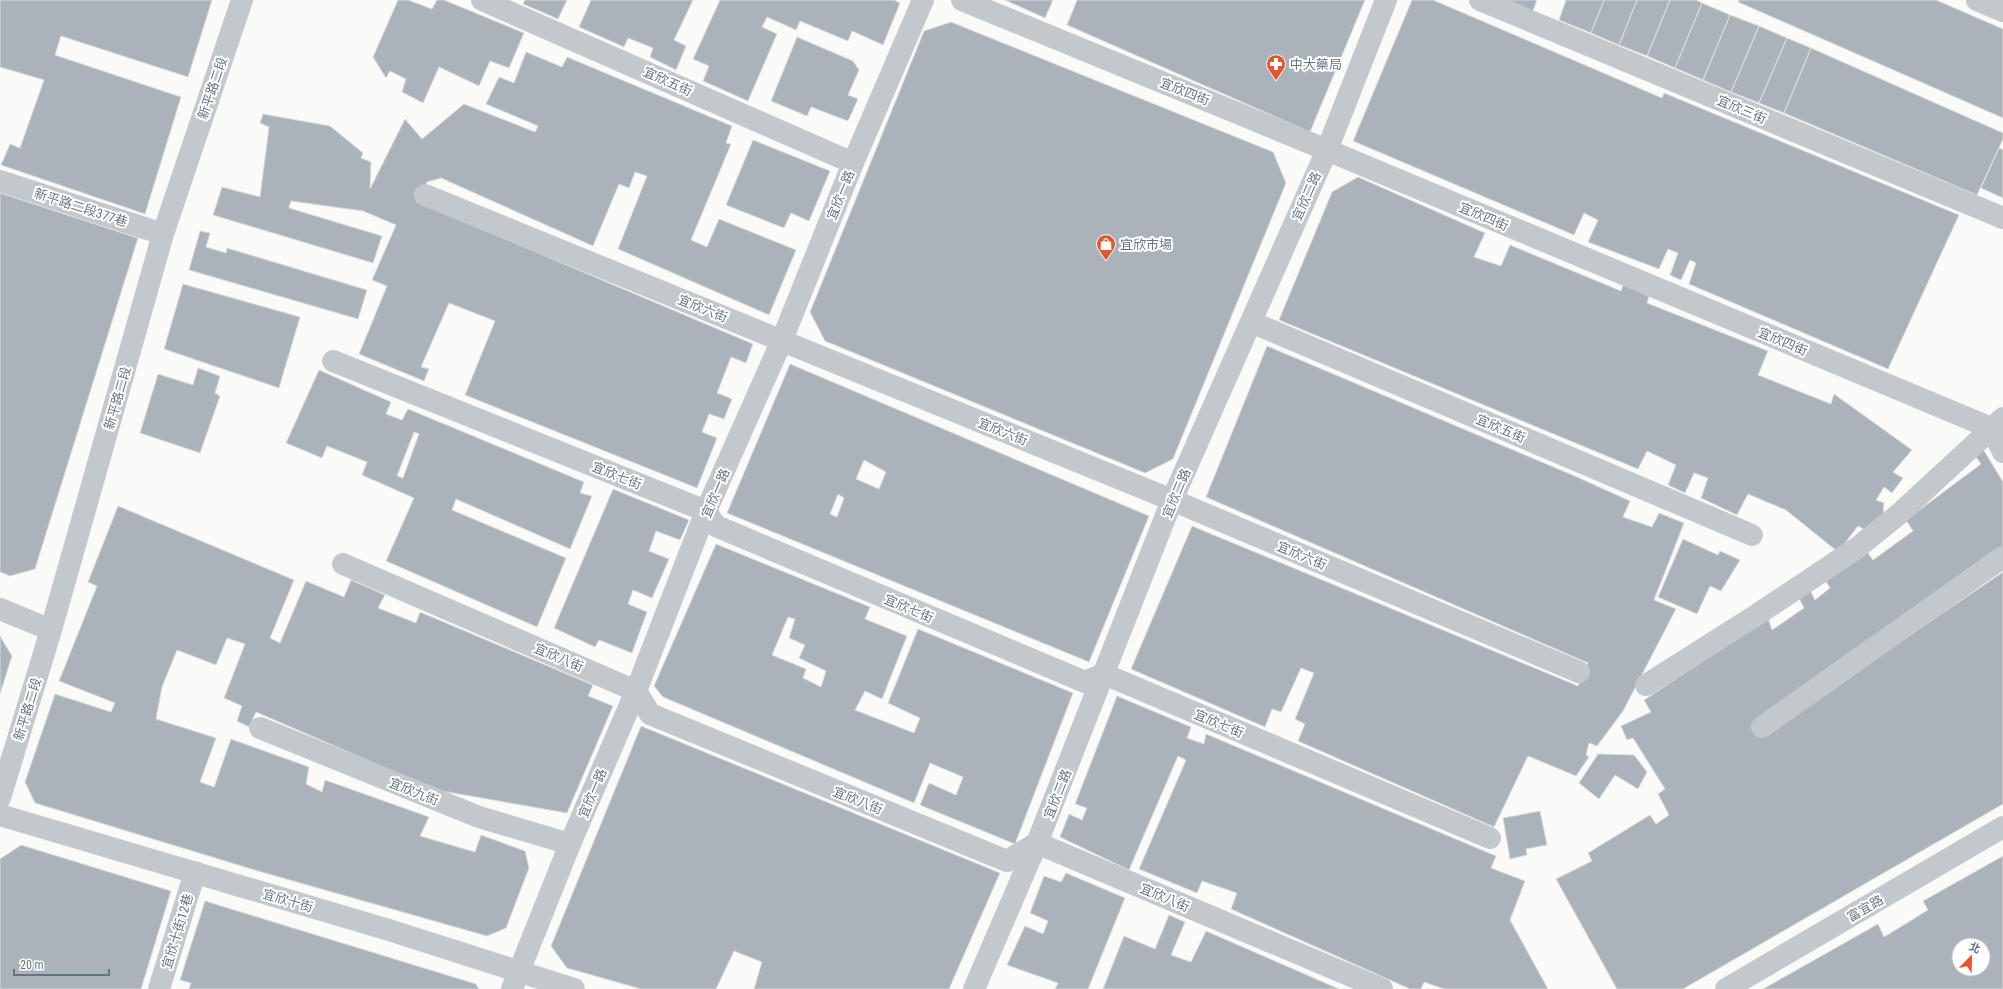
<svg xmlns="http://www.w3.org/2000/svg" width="2003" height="989" font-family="'Roboto Condensed','Noto Sans TC',sans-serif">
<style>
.building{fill:#aab3b9;stroke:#dcdcda;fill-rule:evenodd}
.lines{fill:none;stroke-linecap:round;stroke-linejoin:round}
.minor{stroke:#c3c8cc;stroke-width:22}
.labels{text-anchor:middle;stroke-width:4;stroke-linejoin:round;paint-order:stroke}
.poi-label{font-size:13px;fill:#657683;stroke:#fff;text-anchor:start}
.street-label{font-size:13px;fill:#657683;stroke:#fff}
</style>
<rect width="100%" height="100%" fill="#fafaf8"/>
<path class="building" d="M 0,0 L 212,0 L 188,77 L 61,36 L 55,55 L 181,97 L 145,214 L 1,165 L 10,144 L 20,148 L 44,80 L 0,67 Z
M 398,0 L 408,0 L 432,9 L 437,0 L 444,0 L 524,33 L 509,68 L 490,61 L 479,86 L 439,67 L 423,103 L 402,92 L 406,79 L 390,71 L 386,78 L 373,57 Z
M 525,0 L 567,0 L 558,19 L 523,4 Z
M 591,0 L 693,0 L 674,40 L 686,46 L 676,70 L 650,57 L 653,48 L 628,38 L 624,47 L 579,27 Z
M 720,0 L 894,0 L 900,3 L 883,45 L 852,31 L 848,41 L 800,21 L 796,30 L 767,17 L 762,27 L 777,34 L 748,101 L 703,81 L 709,66 L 693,59 Z
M 1005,0 L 1053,0 L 1045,18 Z
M 1077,0 L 1365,0 L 1310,132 L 1067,25 Z
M 1412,0 L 1433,0 L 1662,98 L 1664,93 L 1959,215 L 1888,369 L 1689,284 L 1696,263 L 1690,260 L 1681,280 L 1670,275 L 1678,253 L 1668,249 L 1659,269 L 1588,242 L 1598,220 L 1584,213 L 1574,235 L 1353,141 Z
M 1506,0 L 1537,0 L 1533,11 Z
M 1566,0 L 1604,0 L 1591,33 L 1559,20 Z
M 1604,0 L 1637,0 L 1619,45 L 1591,33 Z
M 1637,0 L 1670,0 L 1647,56 L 1619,45 Z
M 1670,0 L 1696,0 L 1702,3 L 1675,68 L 1647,56 Z
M 1739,0 L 1936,0 L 2003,29 L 2003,118 L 1738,2 Z
M 1702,3 L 1730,15 L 1703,80 L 1675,68 Z
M 1730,15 L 1759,26 L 1731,92 L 1703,80 Z
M 951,22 L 1273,152 L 1286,183 L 1173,459 L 1145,473 L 825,341 L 810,312 L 924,31 Z
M 1759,26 L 1787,38 L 1759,103 L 1731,92 Z
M 797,37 L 853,61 L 859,70 L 848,95 L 858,99 L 848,121 L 811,107 L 807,116 L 771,101 Z
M 1787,38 L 1811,48 L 1784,113 L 1759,103 Z
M 1811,48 L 2003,133 L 2003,139 L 1977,195 L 1784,113 Z
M 526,52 L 562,67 L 567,57 L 732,126 L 726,143 L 731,144 L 691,240 L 707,247 L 719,219 L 796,250 L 769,315 L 618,249 L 647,176 L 635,172 L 629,188 L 619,184 L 593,246 L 441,178 L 427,182 L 418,202 L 753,344 L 746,363 L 731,357 L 717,393 L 732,399 L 724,419 L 709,414 L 702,432 L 717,438 L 697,488 L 465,395 L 495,321 L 449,303 L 421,367 L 429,369 L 424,381 L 359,354 L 387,286 L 372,280 L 396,225 L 363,211 L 291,201 L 289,208 L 382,236 L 373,263 L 213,215 L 222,187 L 260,197 L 269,127 L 260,123 L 263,114 L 330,126 L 363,153 L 361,158 L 371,162 L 370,189 L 405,119 L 422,139 L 464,104 L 535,132 L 538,126 L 486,104 L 499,77 L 514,83 Z
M 753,140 L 830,171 L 809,221 L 791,213 L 784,228 L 726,205 Z
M 1999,148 L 2003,150 L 2003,198 L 1981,188 Z
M 1358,177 L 1485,233 L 1474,257 L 1501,266 L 1510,245 L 1621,291 L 1623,285 L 1649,296 L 1647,303 L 1768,351 L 1758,375 L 1831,404 L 1834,394 L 1912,450 L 1893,472 L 1903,478 L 1892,493 L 1884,487 L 1876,500 L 1884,503 L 1883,516 L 1869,532 L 1858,526 L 1838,552 L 1786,510 L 1748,494 L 1737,515 L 1701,498 L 1708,478 L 1694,473 L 1685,493 L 1668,485 L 1676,465 L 1647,451 L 1638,469 L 1279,320 L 1332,192 Z
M 0,193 L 138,238 L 35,569 L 10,576 L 0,572 Z
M 200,231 L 210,233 L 206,247 L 226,253 L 227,248 L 367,290 L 358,319 L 189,270 Z
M 183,284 L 300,317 L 279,388 L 164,349 Z
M 1267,346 L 1577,477 L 1630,501 L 1623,517 L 1652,527 L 1659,513 L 1684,523 L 1654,600 L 1676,609 L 1623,711 L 1597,746 L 1589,743 L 1586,755 L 1589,757 L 1576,776 L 1528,756 L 1494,827 L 1298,741 L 1305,724 L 1295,719 L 1314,673 L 1301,668 L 1281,712 L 1272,709 L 1265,727 L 1131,669 L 1192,526 L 1578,686 L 1588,663 L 1206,497 Z
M 790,364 L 1149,516 L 1089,662 L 727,513 ZM 864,460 L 886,472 L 879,489 L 856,479 ZM 838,494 L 844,498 L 837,517 L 830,514 Z
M 198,368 L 220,376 L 215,393 L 220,396 L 200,453 L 140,433 L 158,374 L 193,385 Z
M 319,370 L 391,402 L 386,414 L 402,420 L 408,409 L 584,482 L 580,493 L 592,496 L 570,549 L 456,499 L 452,510 L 566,558 L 537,627 L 386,561 L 414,498 L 362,475 L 367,462 L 327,446 L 322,458 L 286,443 ZM 414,432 L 419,434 L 403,478 L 397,476 Z
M 1980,444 L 2003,482 L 2003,547 L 1763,735 L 2003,572 L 2003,804 L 1683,989 L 1617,989 L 1556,879 L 1592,861 L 1588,853 L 1650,815 L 1656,824 L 1669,815 L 1658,794 L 1665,789 L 1633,738 L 1627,740 L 1621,726 L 1651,712 L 1644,700 L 1768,618 L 1772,630 L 1804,608 L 1798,596 L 1809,588 L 1815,600 L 1830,588 L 1824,578 L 1867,552 L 1873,560 L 1913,531 L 1906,520 L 1981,464 L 1971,450 Z
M 613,489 L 689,520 L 680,540 L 656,531 L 649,551 L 669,559 L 652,598 L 633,590 L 628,604 L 647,612 L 632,653 L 599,640 L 595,647 L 554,628 Z
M 118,506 L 294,580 L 270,638 L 280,643 L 306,581 L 344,597 L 351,580 L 385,595 L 378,608 L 416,623 L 420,612 L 593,685 L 588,696 L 613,706 L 567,813 L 436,790 L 256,712 L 249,727 L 237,721 L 242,706 L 224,698 L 245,644 L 227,638 L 216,665 L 177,650 L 162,687 L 156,719 L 216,738 L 200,782 L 214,787 L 231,739 L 309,767 L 306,784 L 322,792 L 325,780 L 429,817 L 420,836 L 475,852 L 481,835 L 525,851 L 529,868 L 506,928 L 487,936 L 258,871 L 35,803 L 25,782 L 55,694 L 111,712 L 115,703 L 59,681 L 97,586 L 88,582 Z
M 1683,539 L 1718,555 L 1720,551 L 1740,560 L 1721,591 L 1710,586 L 1697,614 L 1658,597 Z
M 716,544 L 870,607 L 865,619 L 907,636 L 882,699 L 865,691 L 855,710 L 914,733 L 920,718 L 888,703 L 918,629 L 1073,693 L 1015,844 L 920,805 L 929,783 L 956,795 L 963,777 L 930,763 L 914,803 L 663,697 L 654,686 ZM 788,617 L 795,619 L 789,638 L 805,645 L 799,658 L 826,671 L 821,687 L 803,678 L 806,669 L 772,655 Z
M 0,636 L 12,656 L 0,694 Z
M 1117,696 L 1191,727 L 1187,738 L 1204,744 L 1206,734 L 1496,856 L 1491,868 L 1525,881 L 1510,920 L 1548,989 L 1444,989 L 1424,982 L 1421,989 L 1410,989 L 1231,909 L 1237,893 L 1202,881 L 1197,893 L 1139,869 L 1186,760 L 1178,756 L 1129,870 L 1060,837 L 1069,814 L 1082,820 L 1087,808 L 1075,804 Z
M 641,726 L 1000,873 L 949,989 L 754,989 L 762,962 L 734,951 L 716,989 L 641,989 L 567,968 L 551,946 Z
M 1598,754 L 1634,755 L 1647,772 L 1638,789 L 1615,775 L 1599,799 L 1579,783 Z
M 1540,811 L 1547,845 L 1526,849 L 1527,855 L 1510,859 L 1503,818 Z
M 21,845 L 171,891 L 141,989 L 0,989 L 0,859 Z
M 2003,856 L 2003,989 L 1763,989 L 1878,924 L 1884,937 L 1928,910 L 1923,901 ZM 1959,945 L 1983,945 L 1983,969 L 1959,969 Z
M 1066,873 L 1125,898 L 1088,989 L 1055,989 L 1058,983 L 1007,965 L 1025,926 L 1043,934 L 1048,921 L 1030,913 L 1044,876 L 1061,882 Z
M 205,901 L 476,984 L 479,989 L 189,989 L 191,983 L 180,980 Z
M 1169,915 L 1185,922 L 1171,955 L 1191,962 L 1206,931 L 1339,989 L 1103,989 L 1124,936 L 1155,949 Z"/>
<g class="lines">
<path class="minor" d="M 482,0 L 853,163
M 962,0 L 1327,150 L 1991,428
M 1480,0 L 2003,218
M 1977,0 L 2003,11
M 0,181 L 163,234
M 425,195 L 1172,500 L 1579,672
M 1251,322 L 1752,535
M 333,361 L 706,511 L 716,526 L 1085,682 L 1104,674 L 1490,838
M 1991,428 L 2003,452
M 343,564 L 636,691 L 650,714 L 1007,861 L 1037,843 L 1382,989
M 0,609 L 51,630
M 1646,685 L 1758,614 L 1857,548 L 1899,514 L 2003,418
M 1762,727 L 2003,557
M 260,728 L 479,817 L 570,844
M 0,798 L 51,630 L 163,234 L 242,0
M 0,815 L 389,930 L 574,989
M 159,989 L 195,872
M 512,989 L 570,844 L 636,691 L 706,511 L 782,340 L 853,163 L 923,0
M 974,989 L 1037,843 L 1172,500 L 1327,150 L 1386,0
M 1726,989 L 2003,827"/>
</g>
<defs>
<symbol id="pharmacy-pin" viewBox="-11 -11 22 30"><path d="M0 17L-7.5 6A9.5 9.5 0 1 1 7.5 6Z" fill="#e4572e" stroke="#fff"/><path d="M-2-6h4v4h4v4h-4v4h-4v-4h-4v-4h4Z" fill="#fff"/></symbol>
<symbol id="shop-pin" viewBox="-11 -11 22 30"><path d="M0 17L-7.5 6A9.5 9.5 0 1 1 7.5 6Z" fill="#e4572e" stroke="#fff"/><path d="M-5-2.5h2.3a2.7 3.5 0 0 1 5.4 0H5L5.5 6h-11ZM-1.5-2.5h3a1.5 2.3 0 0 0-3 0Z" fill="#fff"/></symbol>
</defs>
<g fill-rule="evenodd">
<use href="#pharmacy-pin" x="1265" y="53" width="22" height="30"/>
<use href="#shop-pin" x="1095" y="233" width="22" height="30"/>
</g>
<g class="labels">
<g class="poi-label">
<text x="1290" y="69">中大藥局</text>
<text x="1120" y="249">宜欣市場</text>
</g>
<g class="street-label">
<text transform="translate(668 81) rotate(24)" y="5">宜欣五街</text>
<text transform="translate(212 88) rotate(-71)" y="5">新平路二段</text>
<text transform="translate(1185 91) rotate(22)" y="5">宜欣四街</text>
<text transform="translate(1742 109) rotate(23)" y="5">宜欣三街</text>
<text transform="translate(840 195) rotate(-68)" y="5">宜欣一路</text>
<text transform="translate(1306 196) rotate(-66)" y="5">宜欣二路</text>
<text transform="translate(81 207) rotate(18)" y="5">新平路二段377巷</text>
<text transform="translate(1484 216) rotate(23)" y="5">宜欣四街</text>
<text transform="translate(703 308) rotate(22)" y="5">宜欣六街</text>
<text transform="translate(1783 341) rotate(23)" y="5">宜欣四街</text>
<text transform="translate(117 398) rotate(-74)" y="5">新平路二段</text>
<text transform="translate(1501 428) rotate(23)" y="5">宜欣五街</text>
<text transform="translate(1003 431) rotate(22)" y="5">宜欣六街</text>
<text transform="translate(617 475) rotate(22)" y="5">宜欣七街</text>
<text transform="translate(715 493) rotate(-67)" y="5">宜欣一路</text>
<text transform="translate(1176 493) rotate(-67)" y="5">宜欣二路</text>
<text transform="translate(1302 555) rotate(23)" y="5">宜欣六街</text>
<text transform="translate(909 608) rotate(23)" y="5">宜欣七街</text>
<text transform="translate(559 657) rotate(23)" y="5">宜欣八街</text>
<text transform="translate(27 709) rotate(-73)" y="5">新平路二段</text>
<text transform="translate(1219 723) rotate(23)" y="5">宜欣七街</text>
<text transform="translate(414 791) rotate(22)" y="5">宜欣九街</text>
<text transform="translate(592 793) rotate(-67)" y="5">宜欣一路</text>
<text transform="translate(1057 794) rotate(-68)" y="5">宜欣二路</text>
<text transform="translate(858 800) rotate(22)" y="5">宜欣八街</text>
<text transform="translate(1165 897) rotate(23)" y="5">宜欣八街</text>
<text transform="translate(288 900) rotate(16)" y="5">宜欣十街</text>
<text transform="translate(1865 908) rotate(-30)" y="5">富宜路</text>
<text transform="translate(177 931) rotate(-73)" y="5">宜欣十街12巷</text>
</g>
</g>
<g transform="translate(1971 957) rotate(23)"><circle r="19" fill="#ffffff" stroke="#c1c8cd"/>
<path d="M0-3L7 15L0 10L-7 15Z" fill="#e4572e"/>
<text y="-6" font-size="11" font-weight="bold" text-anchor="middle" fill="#657683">北</text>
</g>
<path d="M14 969v6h95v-6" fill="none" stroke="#657683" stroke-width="2"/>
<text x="20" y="969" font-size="12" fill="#657683" stroke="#ffffff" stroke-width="3" paint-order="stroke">20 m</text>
</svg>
